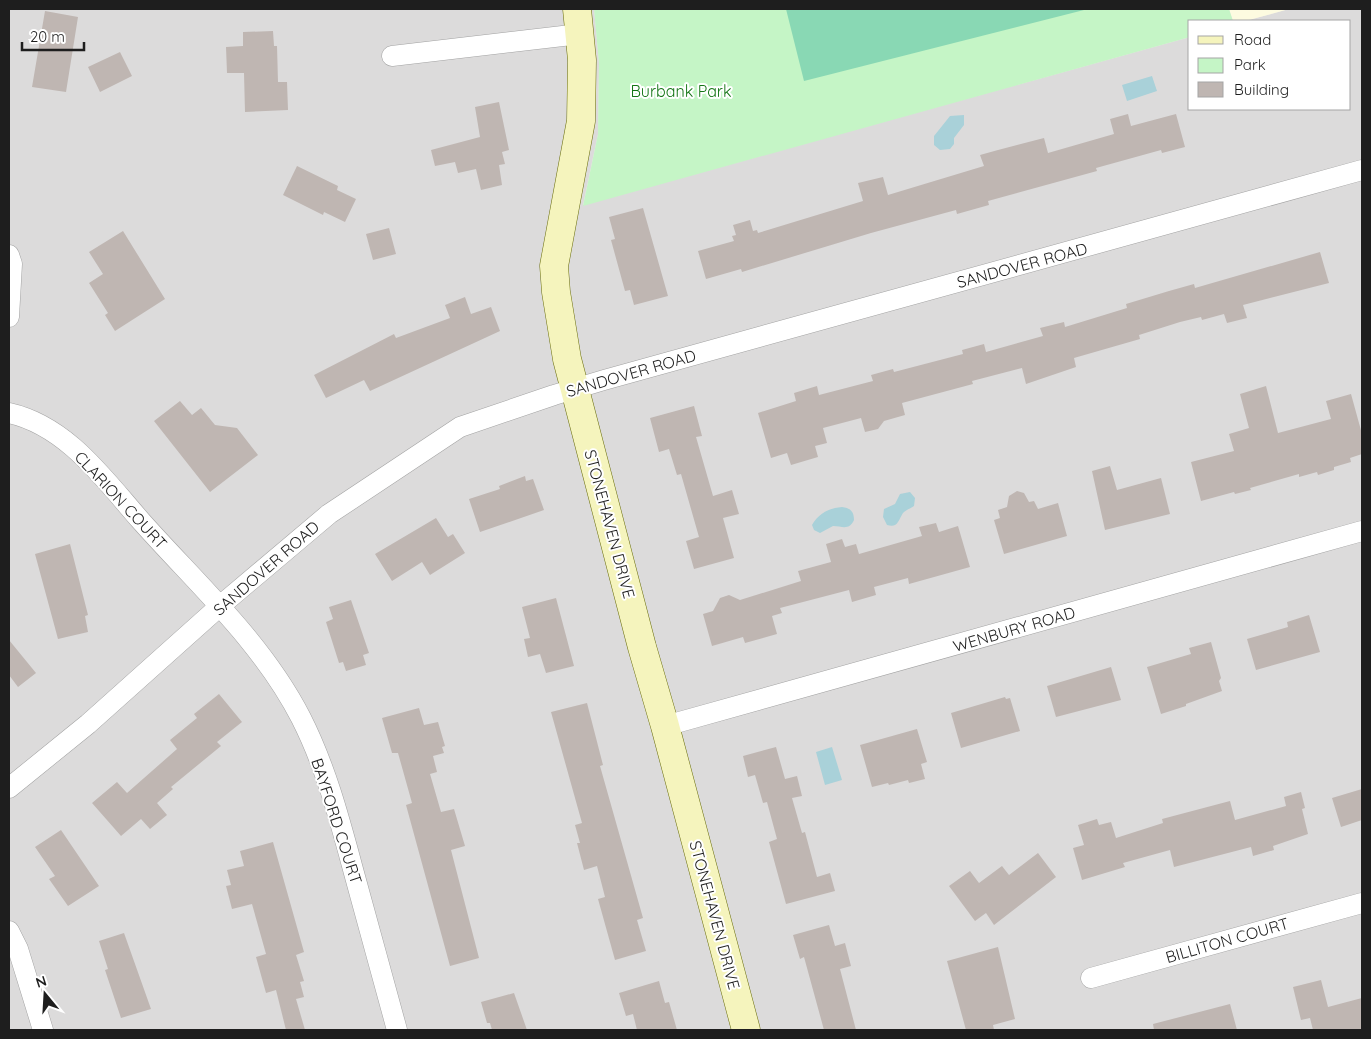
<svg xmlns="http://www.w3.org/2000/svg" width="1371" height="1039" font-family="Quicksand,sans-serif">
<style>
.residential{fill:#dcdbdb}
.education{fill:#fdfbe0}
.park{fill:#c5f5c6}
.pitch{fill:#89d8b4}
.water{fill:#a9d1d9}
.building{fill:#bfb6b2}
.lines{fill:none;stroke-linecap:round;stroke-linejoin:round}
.street-casing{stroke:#a2a2a2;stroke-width:21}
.secondary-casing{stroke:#6a6e0d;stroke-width:29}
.street{stroke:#fff;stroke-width:20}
.secondary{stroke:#f5f4bd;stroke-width:28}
.labels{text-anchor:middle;stroke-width:4;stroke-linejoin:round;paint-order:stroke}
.park-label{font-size:16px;fill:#147515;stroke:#fff}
.street-label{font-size:16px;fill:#1e1e1e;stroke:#fff}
</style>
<rect width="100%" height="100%" fill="#eeebe5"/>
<path class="residential" d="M 9,9 L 594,9 L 599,63 L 598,134 L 583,205 L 1190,37 L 1190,109 L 1350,109 L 1350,21 L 1245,21 L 1289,9 L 1362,9 L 1362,1030 L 9,1030 Z"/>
<path class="education" d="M 1229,9 L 1289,9 L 1245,21 L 1233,21 Z"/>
<path class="park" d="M 594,9 L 1229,9 L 1233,21 L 1190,21 L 1190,37 L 583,206 L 598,134 L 599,63 Z"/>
<path class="pitch" d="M 786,9 L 1083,9 L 1084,10 L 804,81 Z"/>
<path class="water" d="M 1152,76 L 1157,91 L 1127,101 L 1122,85 Z
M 964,115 L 964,125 L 954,138 L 954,144 L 950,149 L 940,150 L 934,145 L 934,136 L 950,116 Z
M 910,492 L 915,498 L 914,506 C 911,508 906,510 903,513 C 898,521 898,528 887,525 L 883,517 L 884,509 L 895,504 L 900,494 Z
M 842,507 C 850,508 854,511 854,520 C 849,531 842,526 833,526 L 820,533 L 814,530 L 812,525 C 819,513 829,508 842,507 Z
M 832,747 L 842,780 L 825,785 L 816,752 Z"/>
<path class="building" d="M 45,11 L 78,17 L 66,92 L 32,87 Z
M 273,31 L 274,46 L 277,46 L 278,82 L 287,82 L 288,110 L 245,112 L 244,73 L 227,73 L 226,47 L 243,46 L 243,32 Z
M 120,52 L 132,76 L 100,92 L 88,67 Z
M 499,102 L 509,150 L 502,152 L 505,164 L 499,165 L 502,185 L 481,190 L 476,169 L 458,173 L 455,162 L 435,166 L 431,150 L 480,137 L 475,107 Z
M 1128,114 L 1131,126 L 1176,114 L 1185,147 L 1162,153 L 1161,150 L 1096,168 L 1097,171 L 988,201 L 989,205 L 957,214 L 956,210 L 871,233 L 742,272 L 741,269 L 706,279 L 698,251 L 734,241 L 732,236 L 736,235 L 733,225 L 750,220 L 753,231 L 757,230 L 758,233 L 863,201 L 858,183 L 883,177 L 888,195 L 984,166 L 980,155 L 998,150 L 1044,138 L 1048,153 L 1114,134 L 1110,119 Z
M 297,166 L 338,186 L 337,190 L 356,199 L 345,222 L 324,212 L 323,215 L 283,195 Z
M 643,208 L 668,296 L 634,305 L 630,290 L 625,291 L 611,240 L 615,239 L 609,217 Z
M 389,228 L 396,254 L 373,260 L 366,234 Z
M 123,231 L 165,299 L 115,331 L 105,315 L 108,313 L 89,283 L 103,274 L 89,252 Z
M 1320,252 L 1329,283 L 1243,305 L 1247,318 L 1227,323 L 1224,314 L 1202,320 L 1201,317 L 1180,322 L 1139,335 L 1140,339 L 1074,358 L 1076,367 L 1026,384 L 1022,368 L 972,381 L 973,384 L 902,403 L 905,415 L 884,421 L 878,429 L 865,432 L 861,418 L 823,428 L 827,443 L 815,446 L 818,457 L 791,465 L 787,453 L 771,458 L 758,413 L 796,401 L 794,393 L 817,386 L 819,395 L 873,381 L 871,375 L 893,369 L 894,372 L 963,354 L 962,350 L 984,344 L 986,352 L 1043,336 L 1040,328 L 1064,322 L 1065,327 L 1127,308 L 1126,304 L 1169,291 L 1194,284 L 1195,288 Z
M 465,297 L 471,314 L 491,307 L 500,331 L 370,391 L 364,380 L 326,398 L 314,375 L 394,334 L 396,338 L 450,318 L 445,305 Z
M 1266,386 L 1278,433 L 1331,419 L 1326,401 L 1351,394 L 1362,434 L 1362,454 L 1350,458 L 1351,462 L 1334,467 L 1334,470 L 1318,475 L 1317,472 L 1299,477 L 1299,474 L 1250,488 L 1251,490 L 1235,494 L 1234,492 L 1201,501 L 1191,462 L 1234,451 L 1229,434 L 1249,428 L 1240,394 Z
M 180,401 L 192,415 L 201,408 L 215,425 L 237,428 L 258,455 L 210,492 L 154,421 Z
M 694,406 L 702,436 L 696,437 L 713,496 L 732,490 L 739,514 L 723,518 L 734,558 L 694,569 L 686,541 L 699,537 L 681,474 L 677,475 L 669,449 L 659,452 L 650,418 Z
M 1110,466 L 1117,490 L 1161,478 L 1170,514 L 1105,530 L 1092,471 Z
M 525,476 L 526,481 L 533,479 L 544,510 L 480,532 L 469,499 L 500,489 L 499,486 Z
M 1017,491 L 1024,493 L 1029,502 L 1034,501 L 1038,509 L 1058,503 L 1067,536 L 1004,554 L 994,520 L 1000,518 L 998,510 L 1007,507 L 1009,496 Z
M 436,518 L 448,537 L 453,534 L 465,553 L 430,575 L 422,562 L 392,581 L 375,554 Z
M 936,523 L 939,532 L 958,526 L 970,567 L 909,584 L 908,578 L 874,587 L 876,595 L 852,602 L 849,590 L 780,608 L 782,613 L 772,616 L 777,634 L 745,643 L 743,637 L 712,646 L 703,614 L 713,611 L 720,598 L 729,595 L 740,600 L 801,581 L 798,571 L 831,562 L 826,544 L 842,539 L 845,547 L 856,544 L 859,554 L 922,536 L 919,527 Z
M 70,544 L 88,615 L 85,616 L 88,632 L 58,639 L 35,554 Z
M 556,598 L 574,666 L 546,673 L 540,654 L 528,657 L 524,639 L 530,638 L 522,607 Z
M 351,600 L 369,653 L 363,655 L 366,665 L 346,671 L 343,662 L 339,663 L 326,622 L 333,619 L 329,607 Z
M 1309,615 L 1320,652 L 1256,670 L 1247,639 L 1288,627 L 1287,622 Z
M 9,640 L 36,673 L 18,687 L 9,675 Z
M 1211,642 L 1221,678 L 1219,681 L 1222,691 L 1186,704 L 1186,706 L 1161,714 L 1147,667 L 1191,654 L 1189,648 Z
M 1111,667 L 1121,700 L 1056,717 L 1047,686 Z
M 219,694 L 242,722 L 217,742 L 221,746 L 171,787 L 173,789 L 157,803 L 167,815 L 150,829 L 141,819 L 121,836 L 92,803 L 117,782 L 127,793 L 177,749 L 170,740 L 197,718 L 194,714 Z
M 1005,697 L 1006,699 L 1010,698 L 1020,731 L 961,748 L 951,713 Z
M 587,703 L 603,765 L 600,766 L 643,918 L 637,920 L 646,951 L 615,960 L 598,899 L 605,897 L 597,866 L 584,870 L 577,843 L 580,843 L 575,825 L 582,823 L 551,712 Z
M 419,708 L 424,725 L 438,722 L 445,746 L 442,747 L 444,753 L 433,756 L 437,772 L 430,774 L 441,812 L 454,809 L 465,846 L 451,850 L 479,958 L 450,966 L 406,805 L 412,803 L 398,753 L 392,753 L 382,718 Z
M 917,729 L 927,762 L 921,764 L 925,779 L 909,783 L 908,780 L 889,785 L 888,783 L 872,787 L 860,745 Z
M 776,747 L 785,779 L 797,776 L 802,796 L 792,798 L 802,833 L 805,832 L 817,877 L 830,873 L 835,891 L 786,904 L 769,842 L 777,839 L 767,802 L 763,803 L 755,775 L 748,777 L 743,756 Z
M 1362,789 L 1362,820 L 1341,827 L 1332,798 Z
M 1301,792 L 1305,808 L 1302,809 L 1308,834 L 1273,846 L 1274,850 L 1253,856 L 1251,847 L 1174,867 L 1170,850 L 1123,863 L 1125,867 L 1082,880 L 1073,848 L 1084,845 L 1078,825 L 1097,819 L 1099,825 L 1111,822 L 1116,838 L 1163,823 L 1162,819 L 1230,801 L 1235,820 L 1286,806 L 1284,797 Z
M 61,830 L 99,886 L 68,906 L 49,879 L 55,876 L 35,847 Z
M 273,842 L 304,952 L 296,955 L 304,981 L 300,982 L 304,997 L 296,999 L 305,1030 L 286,1030 L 276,990 L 266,993 L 256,957 L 266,954 L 252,904 L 232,909 L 226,886 L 231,885 L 227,870 L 244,866 L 240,851 Z
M 1038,853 L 1056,877 L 994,925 L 986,913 L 975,921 L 949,886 L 970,871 L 979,883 L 1002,866 L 1009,875 Z
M 829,925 L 835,946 L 845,943 L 851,966 L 840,969 L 856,1030 L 824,1030 L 804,957 L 800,959 L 793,935 Z
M 124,933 L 151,1009 L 121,1018 L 105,970 L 108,969 L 99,941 Z
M 998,947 L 1015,1019 L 993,1025 L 994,1030 L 966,1030 L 947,961 Z
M 1321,980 L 1328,1007 L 1362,998 L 1362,1030 L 1313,1030 L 1310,1018 L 1301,1020 L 1293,987 Z
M 659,981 L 665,1003 L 669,1002 L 677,1030 L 637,1030 L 633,1014 L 626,1016 L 619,993 Z
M 514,993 L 527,1030 L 492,1030 L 490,1023 L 487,1023 L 481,1002 Z
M 1230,1004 L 1237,1030 L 1154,1030 L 1153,1024 Z"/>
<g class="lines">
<defs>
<path id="street" d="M 392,56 L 580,34
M 9,255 L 12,264 L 9,317
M 9,413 C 67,426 104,479 141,521 C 197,584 262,642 301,718 C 326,767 340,821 354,873 C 368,925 383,978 397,1030
M 665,726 L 1362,531
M 9,788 L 88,724 L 220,606 L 329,514 L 460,427 L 554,395 L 604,380 L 1362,170
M 9,931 L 18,949 L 43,1030
M 1091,978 L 1362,903"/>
<path id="secondary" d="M 577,9 L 582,60 L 581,121 L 554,266 L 556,292 L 567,359 L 642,647 L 665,726 L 746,1030"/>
</defs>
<use href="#street" class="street-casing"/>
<use href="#secondary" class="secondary-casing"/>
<use href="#street" class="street"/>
<use href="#secondary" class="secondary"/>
</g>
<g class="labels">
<g class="park-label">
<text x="681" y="97">Burbank Park</text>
</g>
<g class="street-label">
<text transform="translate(1022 265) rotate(-15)" y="6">SANDOVER ROAD</text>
<text transform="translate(631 373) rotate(-16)" y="6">SANDOVER ROAD</text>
<text transform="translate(121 500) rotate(47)" y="6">CLARION COURT</text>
<text transform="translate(610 524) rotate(75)" y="6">STONEHAVEN DRIVE</text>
<text transform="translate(266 568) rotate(-41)" y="6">SANDOVER ROAD</text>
<text transform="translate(1014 629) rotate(-16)" y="6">WENBURY ROAD</text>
<text transform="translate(337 821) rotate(72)" y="6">BAYFORD COURT</text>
<text transform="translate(715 915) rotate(75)" y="6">STONEHAVEN DRIVE</text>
<text transform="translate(1227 940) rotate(-16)" y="6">BILLITON COURT</text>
</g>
</g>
<rect width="1371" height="1039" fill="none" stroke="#1e1e1e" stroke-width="20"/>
<rect x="1188" y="20" width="162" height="90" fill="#ffffff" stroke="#a5a5a5"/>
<rect x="1198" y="36" width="25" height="8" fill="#f5f4bd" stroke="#a5a5a5"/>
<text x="1234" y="45" font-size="15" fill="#1e1e1e">Road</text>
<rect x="1198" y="58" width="25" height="15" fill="#c5f5c6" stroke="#a5a5a5"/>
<text x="1234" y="70" font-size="15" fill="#1e1e1e">Park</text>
<rect x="1198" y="82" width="25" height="15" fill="#bfb6b2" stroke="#a5a5a5"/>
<text x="1234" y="95" font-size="15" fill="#1e1e1e">Building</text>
<g transform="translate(45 994) rotate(342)" stroke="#ffffff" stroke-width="4" paint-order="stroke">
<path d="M0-4L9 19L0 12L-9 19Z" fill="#1e1e1e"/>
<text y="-8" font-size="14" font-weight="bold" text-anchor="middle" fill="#1e1e1e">N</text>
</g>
<path d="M22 42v8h62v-8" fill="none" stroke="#1e1e1e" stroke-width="2.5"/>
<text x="30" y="42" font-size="15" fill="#1e1e1e" stroke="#ffffff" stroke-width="4" paint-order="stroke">20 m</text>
</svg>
